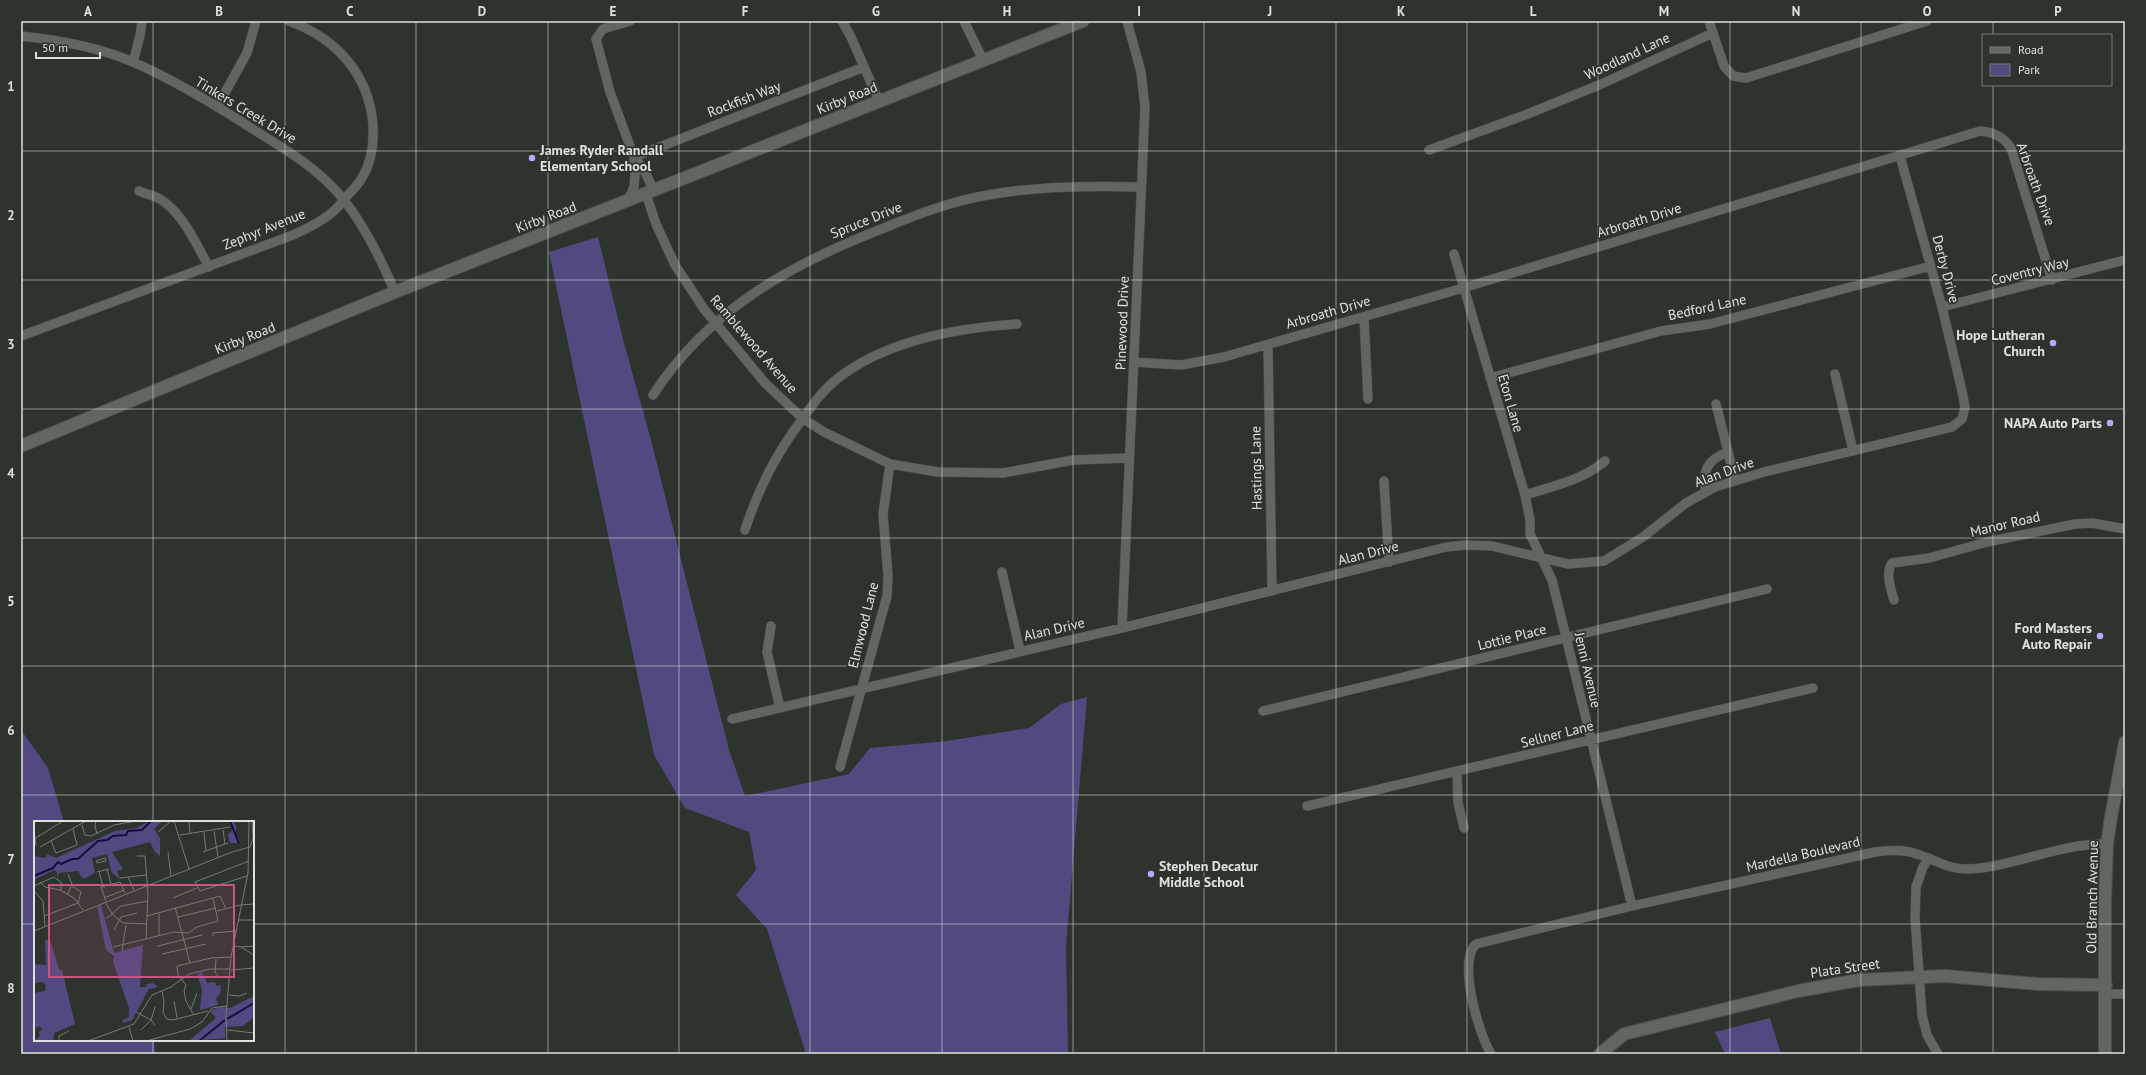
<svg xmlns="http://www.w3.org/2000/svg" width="2146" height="1075" font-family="'PT Sans',sans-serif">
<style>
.green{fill:#514980}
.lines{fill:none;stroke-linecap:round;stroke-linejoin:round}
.street-casing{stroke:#4a4f4a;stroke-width:10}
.secondary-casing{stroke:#4a4f4a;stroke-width:14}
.street{stroke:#606760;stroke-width:9}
.secondary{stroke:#606760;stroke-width:12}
.grid{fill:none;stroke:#dee2de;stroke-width:1;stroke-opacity:0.55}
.poi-dot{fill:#b4acf9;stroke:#2d342e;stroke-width:1.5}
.labels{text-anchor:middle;stroke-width:3.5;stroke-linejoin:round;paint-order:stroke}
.street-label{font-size:14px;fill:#dee2de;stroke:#2d342e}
.poi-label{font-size:14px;font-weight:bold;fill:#dee2de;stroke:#2d342e;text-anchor:end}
.inset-river{fill:none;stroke:#190b3f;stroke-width:2}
.inset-road{fill:none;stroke:#747a74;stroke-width:1}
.view{fill:#ca5582;fill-opacity:0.15;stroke:#ca5582;stroke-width:2}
.inset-edge{fill:none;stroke:#dee2de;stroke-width:2}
.neatline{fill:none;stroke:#dee2de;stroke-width:1.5}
.grid-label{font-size:13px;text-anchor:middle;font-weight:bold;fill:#dee2de}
</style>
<rect width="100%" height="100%" fill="#2d342e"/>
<path class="green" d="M 598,237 L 624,343 L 651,440 L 729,750 L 745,796 L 849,774 L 870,748 L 947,741 L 1029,728 L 1061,704 L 1087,697 L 1066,946 L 1068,1054 L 806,1054 L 767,929 L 736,895 L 756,870 L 749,832 L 685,808 L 654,755 L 549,252 Z
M 21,730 L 48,768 L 64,822 L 35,822 L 35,1040 L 154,1040 L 155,1054 L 21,1054 Z
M 1770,1018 L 1781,1054 L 1725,1054 L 1715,1032 Z"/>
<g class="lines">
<defs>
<path id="street" d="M 842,21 L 851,37 L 879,101
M 964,21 L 983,60
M 1709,21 L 1724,66 L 1733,76 L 1746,78 L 1927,21
M 21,36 C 59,40 98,47 133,62 C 177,81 219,107 259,133 C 290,152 321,171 344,200 C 366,228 381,259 395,292
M 133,62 L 140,36 L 142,21
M 217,107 L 247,53 L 256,21
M 1429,150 L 1525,115 L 1599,85 L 1713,33
M 634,157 L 864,67
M 634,157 L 643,168 L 654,191
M 139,191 C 146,194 154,196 160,199 C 183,213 196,244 209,267
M 646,194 L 656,224 L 675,265 L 704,309 L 765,383 L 802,418 L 824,432 L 890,464 L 938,472 L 1003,473 L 1073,460 L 1129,458
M 628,201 L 634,187 L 635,174 L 634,157 L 610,92 L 596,39 L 603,29 L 630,21
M 1454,254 L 1525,495 L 1530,520 L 1530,534 L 1552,580 L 1632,906
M 1942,307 L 2125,260
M 1364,317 L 1368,399
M 21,336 L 293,235 C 308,228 325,220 337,208 C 340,205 343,200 346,197 C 352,191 358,185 362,178 C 371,163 374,143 373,125 C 369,74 336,38 289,21
M 1268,345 L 1272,591
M 1134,362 L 1181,365 L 1224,357 L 1463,288 L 1980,131 C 1993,132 2003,136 2011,148 L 2052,280
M 1835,374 L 1853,451
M 1490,378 L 1661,331 L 1710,324 L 1931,266
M 653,395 C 709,309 791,264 884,228 C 918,214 952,201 988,195 C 1038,186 1090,186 1141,187
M 1716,404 L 1735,480
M 1384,481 L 1389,562
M 1706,492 C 1701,471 1708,459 1728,452
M 1525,495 C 1553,486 1583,480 1605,461
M 745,530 C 759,487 776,454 803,418 C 813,404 823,390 837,379 C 886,340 956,328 1017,324
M 1002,572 L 1020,651
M 1894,600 C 1891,590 1885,573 1892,563 L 1929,558 L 1987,542 L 2075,524 L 2092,523 L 2125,529
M 771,626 L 767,652 L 780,708
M 1122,628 L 1145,107 L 1141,72 L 1127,21
M 1263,711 L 1767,589
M 732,719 L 1122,628 L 1446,547 L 1466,545 L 1492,546 L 1568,564 L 1604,561 L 1643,537 L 1686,503 L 1715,487 L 1764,472 L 1952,427 L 1962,419 L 1965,407 L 1962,391 L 1942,307 L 1900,156
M 840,767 L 887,596 L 888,576 L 883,514 L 890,464
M 1457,772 L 1458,803 L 1464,828
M 1307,806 L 1813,688
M 1929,858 L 1923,867 L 1916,887 L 1915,918 L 1922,1015 L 1927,1035 L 1938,1054
M 2106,994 L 2125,994
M 1491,1054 C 1479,1034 1457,962 1476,944 L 1632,906 L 1875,852 C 1889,850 1904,849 1917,854 C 1936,860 1949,870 1969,869 C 2017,866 2060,843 2107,844"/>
<path id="secondary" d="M 21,446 L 395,292 L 1083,21
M 1600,1054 L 1624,1034 L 1798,991 L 1859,980 L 1945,976 L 2037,984 L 2106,985
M 2105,1054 L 2105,898 L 2107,844 L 2111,817 L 2125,742"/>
</defs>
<use href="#street" class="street-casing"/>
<use href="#secondary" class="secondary-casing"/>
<use href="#street" class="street"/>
<use href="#secondary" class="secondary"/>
</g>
<path class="grid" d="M 153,21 L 153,822M 285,21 L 285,1054M 416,21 L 416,1054M 548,21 L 548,1054M 679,21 L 679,1054M 810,21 L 810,1054M 942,21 L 942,1054M 1073,21 L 1073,1054M 1204,21 L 1204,1054M 1336,21 L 1336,1054M 1467,21 L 1467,1054M 1598,21 L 1598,1054M 1730,21 L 1730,1054M 1861,21 L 1861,1054M 1993,21 L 1993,35M 1993,85 L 1993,1054M 21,151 L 2125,151M 21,280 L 2125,280M 21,409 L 2125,409M 21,538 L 2125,538M 21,666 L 2125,666M 21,795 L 2125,795M 21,924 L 35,924M 253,924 L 2125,924M 153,1040 L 153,1054"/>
<g class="poi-dot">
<circle cx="532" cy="158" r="4"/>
<circle cx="2053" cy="343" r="4"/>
<circle cx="2110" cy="423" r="4"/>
<circle cx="2100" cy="636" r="4"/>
<circle cx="1151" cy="874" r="4"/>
</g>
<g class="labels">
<g class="street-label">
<text transform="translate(1627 56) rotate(-25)" y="5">Woodland Lane</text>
<text transform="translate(847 98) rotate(-22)" y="5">Kirby Road</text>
<text transform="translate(744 99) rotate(-21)" y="5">Rockfish Way</text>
<text transform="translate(246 110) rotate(31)" y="5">Tinkers Creek Drive</text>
<text transform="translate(2036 184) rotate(70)" y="5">Arbroath Drive</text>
<text transform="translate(546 217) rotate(-21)" y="5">Kirby Road</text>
<text transform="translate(866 220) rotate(-22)" y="5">Spruce Drive</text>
<text transform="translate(1639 220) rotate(-17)" y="5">Arbroath Drive</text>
<text transform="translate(264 229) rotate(-22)" y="5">Zephyr Avenue</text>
<text transform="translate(1946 269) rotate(75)" y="5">Derby Drive</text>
<text transform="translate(2030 271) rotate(-14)" y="5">Coventry Way</text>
<text transform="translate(1707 307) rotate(-12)" y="5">Bedford Lane</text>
<text transform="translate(1328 312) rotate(-16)" y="5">Arbroath Drive</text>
<text transform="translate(1122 323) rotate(-88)" y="5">Pinewood Drive</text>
<text transform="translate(245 338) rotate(-22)" y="5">Kirby Road</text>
<text transform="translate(754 344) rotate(49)" y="5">Ramblewood Avenue</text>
<text transform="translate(1511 403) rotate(74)" y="5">Eton Lane</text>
<text transform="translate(1256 468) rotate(-91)" y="5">Hastings Lane</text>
<text transform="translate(1724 472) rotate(-20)" y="5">Alan Drive</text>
<text transform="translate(2005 524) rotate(-13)" y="5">Manor Road</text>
<text transform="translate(1368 553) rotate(-14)" y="5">Alan Drive</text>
<text transform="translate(863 625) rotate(-76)" y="5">Elmwood Lane</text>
<text transform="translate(1054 629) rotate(-13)" y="5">Alan Drive</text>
<text transform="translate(1512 637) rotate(-14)" y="5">Lottie Place</text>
<text transform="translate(1588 670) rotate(77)" y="5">Jenni Avenue</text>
<text transform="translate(1557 734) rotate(-14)" y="5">Sellner Lane</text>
<text transform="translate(1803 854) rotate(-13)" y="5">Mardella Boulevard</text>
<text transform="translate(2092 897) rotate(-89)" y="5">Old Branch Avenue</text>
<text transform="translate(1845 968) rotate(-8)" y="5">Plata Street</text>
</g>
<g class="poi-label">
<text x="540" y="155" text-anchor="start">James Ryder Randall<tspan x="540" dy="16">Elementary School</tspan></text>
<text x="2045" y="340">Hope Lutheran<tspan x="2045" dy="16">Church</tspan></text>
<text x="2102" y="428">NAPA Auto Parts</text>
<text x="2092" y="633">Ford Masters<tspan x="2092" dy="16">Auto Repair</tspan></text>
<text x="1159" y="871" text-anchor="start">Stephen Decatur<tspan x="1159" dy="16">Middle School</tspan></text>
</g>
</g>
<g transform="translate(34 821)">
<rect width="220" height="220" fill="#2d342e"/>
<path d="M 115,0 L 128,0 L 120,8 L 126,17 L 126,35 L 121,31 L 116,21 L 78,31 L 89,48 L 83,50 L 86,58 L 78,52 L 73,33 L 58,37 L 61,52 L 51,57 L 48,57 L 44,50 L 25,52 L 23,56 L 23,51 L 20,49 L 0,59 L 0,35 L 12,37 L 13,33 L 22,37 L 81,10 L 103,7 ZM 194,0 L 199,0 L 202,5 L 202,12 L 206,20 L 202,22 L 196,22 L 194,13 L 199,9 ZM 67,84 L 80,132 L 109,124 L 106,166 L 112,166 L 113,163 L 119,162 L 124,166 L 115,168 L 98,199 L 89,202 L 88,199 L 95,196 L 95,187 L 79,141 L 80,135 L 72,129 L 63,85 ZM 11,119 L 16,119 L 25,148 L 28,149 L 41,203 L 20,212 L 19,220 L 0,220 L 6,215 L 5,211 L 8,209 L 6,205 L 2,207 L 0,202 L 0,172 L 11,170 L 12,164 L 9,161 L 0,162 L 0,143 L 12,144 ZM 168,151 L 173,162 L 181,161 L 182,165 L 187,164 L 186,173 L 182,177 L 184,184 L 166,189 L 168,169 L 163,153 ZM 220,175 L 220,196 L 209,205 L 191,206 L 191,217 L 155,220 L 182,197 L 176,190 L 187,186 L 196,187 Z" fill="#514980"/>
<path class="inset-river" d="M 196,0 L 205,22M 0,55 L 19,47 L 24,41 L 27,43 L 38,38 L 44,38 L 64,20 L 73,19 L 79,15 L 92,14 L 94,10 L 108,9 L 117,0M 193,198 L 220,182M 165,220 L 191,199"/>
<path class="inset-road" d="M 62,0 L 61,5 L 63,13M 140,0 L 155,48M 155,0 L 156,12M 48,4 L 51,14 L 57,15 L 80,4 L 102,0M 0,9 L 2,24M 189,9 L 191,23M 180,10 L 184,36M 124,11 L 137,0M 170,11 L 172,30M 146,14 L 196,6M 0,18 L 29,0M 17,20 L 22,32 L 43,24 L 39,8M 6,26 L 52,0M 216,26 L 219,17 L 218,0M 134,31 L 137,55M 169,31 L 194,22M 103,35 L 111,35 L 114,73 L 112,118M 71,37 L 72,40 L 63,42 L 62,40 ZM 73,48 L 77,63M 65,50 L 69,66M 63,51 L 75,48M 34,53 L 38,63 L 34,73M 213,55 L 166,70 L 161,61 L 215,40M 94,56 L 100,69M 86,57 L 112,54M 6,61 L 11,66 L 26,69 L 40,77 L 49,89M 0,65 L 20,56 L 27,61 L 27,69M 0,70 L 9,80 L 11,105M 70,77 L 90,69M 139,77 L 163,67M 72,80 L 67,66 L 86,61 L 91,72M 71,81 L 79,94 L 89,102 L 113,103M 206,84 L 220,83M 141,86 L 156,142M 183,90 L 206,84M 125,93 L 125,115M 10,95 L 44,82 L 47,71 L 38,65M 113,95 L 186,75 L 192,88M 144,96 L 182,87M 72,98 L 87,85 L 114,80M 204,99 L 220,99M 80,109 L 87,96 L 103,92M 0,110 L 198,31 L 216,26M 179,115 L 179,112 L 202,110M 124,125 L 168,114M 199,125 L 207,126 L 220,134M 79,126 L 140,111 L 154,112 L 163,106 L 184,100 L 179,77M 207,126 L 220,125M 88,130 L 92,104M 128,133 L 172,123M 182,138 L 181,151 L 184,155M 197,149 L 220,147M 152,164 L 144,154 L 143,145 L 177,137 L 197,136M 152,164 L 150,170 L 152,180 L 159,193M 128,170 L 130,181 L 129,192 L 133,198 L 139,199 L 174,190M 195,174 L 205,175 L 213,172M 140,180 L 143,197M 157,188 L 163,172M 102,191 L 117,199 L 121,204M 95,206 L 99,220M 107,209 L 117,199 L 121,186M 193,209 L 220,212M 25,220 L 25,215 L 35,210M 54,220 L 100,203 L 118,174 L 137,166 L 155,153 L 176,148 L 196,148M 112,220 L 156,208 L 168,201 L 178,187 L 193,185M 193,220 L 192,195 L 197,136 L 214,52 L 215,0"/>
<path class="view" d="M 15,64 L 200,64 L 200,156 L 15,156 Z"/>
<rect width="220" height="220" class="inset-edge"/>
</g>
<rect width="2146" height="1075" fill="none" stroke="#2d342e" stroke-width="44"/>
<rect x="1982" y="34" width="130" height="52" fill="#2d342e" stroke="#747a74"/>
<rect x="1990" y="47" width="20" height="6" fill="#606760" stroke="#747a74"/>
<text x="2018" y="54" font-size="12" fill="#dee2de">Road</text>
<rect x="1990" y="64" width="20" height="12" fill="#514980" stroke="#747a74"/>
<text x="2018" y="74" font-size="12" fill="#dee2de">Park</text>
<path d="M36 52v6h64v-6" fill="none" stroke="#dee2de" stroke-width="2"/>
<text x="42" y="52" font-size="12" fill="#dee2de" stroke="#2d342e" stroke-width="3" paint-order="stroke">50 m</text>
<rect x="22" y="22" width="2102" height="1031" class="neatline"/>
<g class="grid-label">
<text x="88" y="16">A</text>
<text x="219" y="16">B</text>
<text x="350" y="16">C</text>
<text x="482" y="16">D</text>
<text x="613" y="16">E</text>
<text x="745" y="16">F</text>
<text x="876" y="16">G</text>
<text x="1007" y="16">H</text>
<text x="1139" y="16">I</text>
<text x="1270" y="16">J</text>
<text x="1401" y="16">K</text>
<text x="1533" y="16">L</text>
<text x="1664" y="16">M</text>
<text x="1796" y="16">N</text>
<text x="1927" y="16">O</text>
<text x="2058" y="16">P</text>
<text x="11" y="91">1</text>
<text x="11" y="220">2</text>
<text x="11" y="349">3</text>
<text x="11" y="478">4</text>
<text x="11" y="606">5</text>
<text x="11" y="735">6</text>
<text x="11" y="864">7</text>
<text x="11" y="993">8</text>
</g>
</svg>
